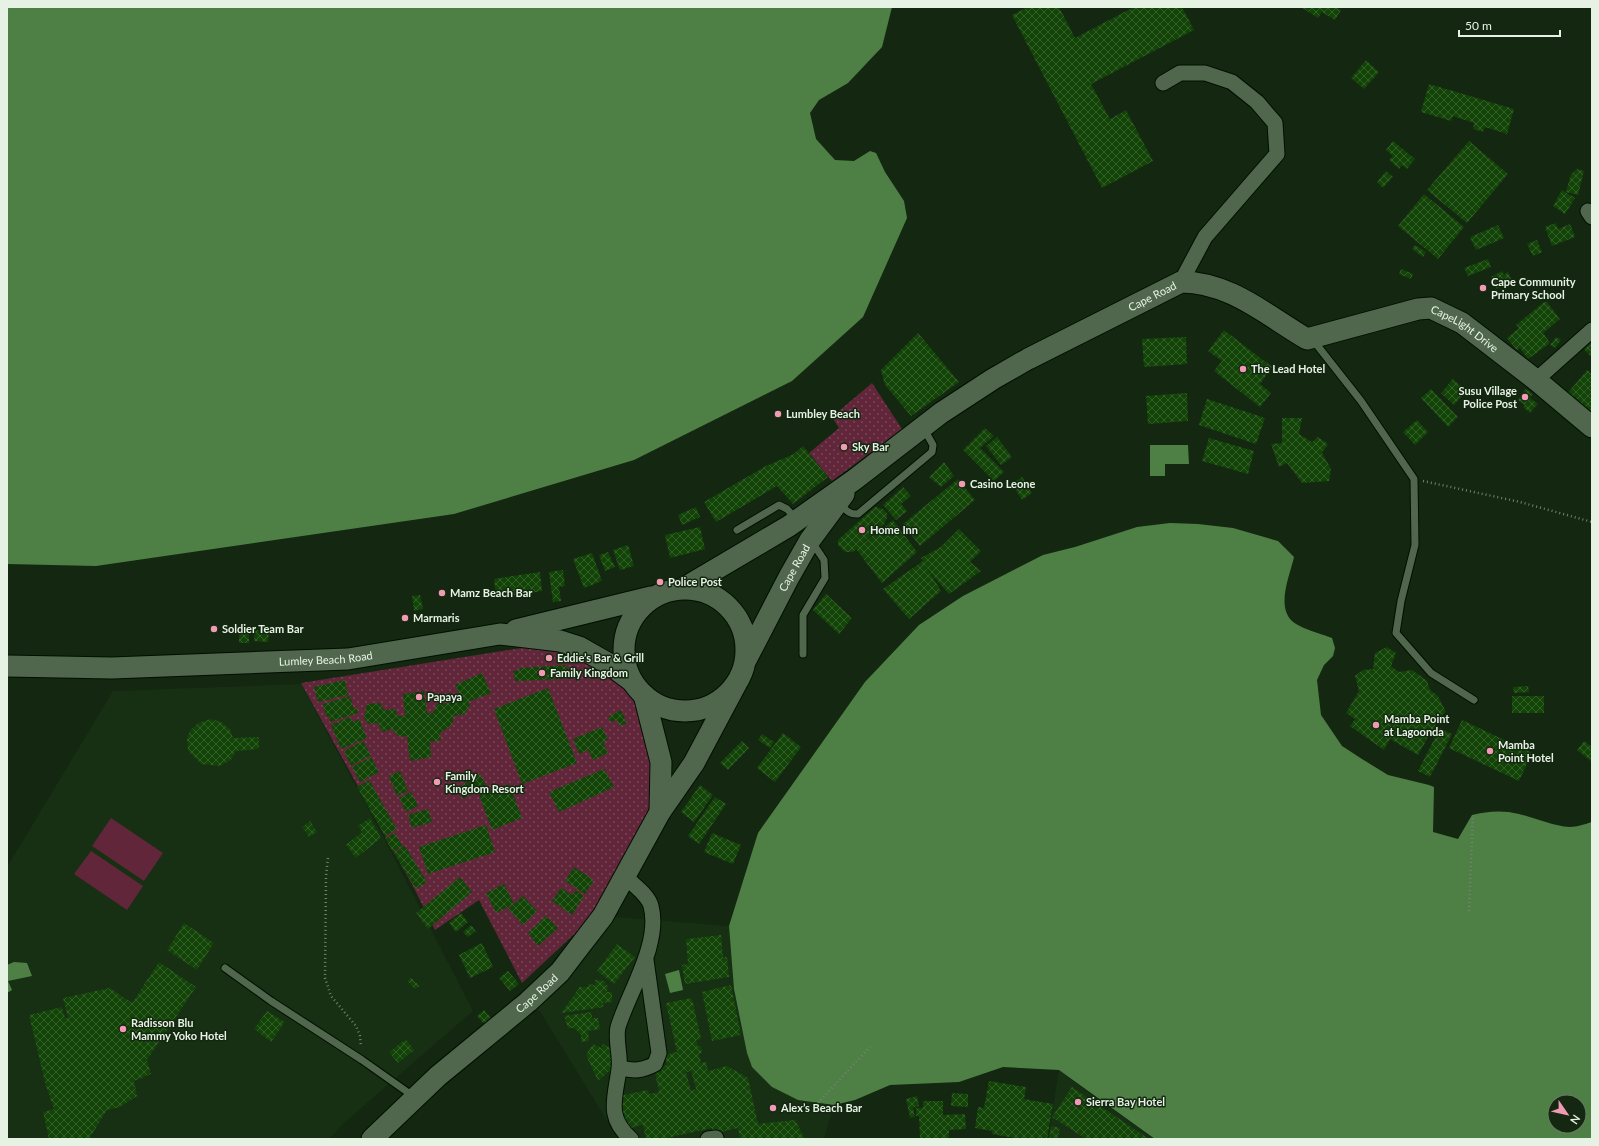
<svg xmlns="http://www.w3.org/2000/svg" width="1599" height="1146" font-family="Lato,sans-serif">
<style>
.built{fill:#172f13}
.park{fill:url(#park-dots)}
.pitch{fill:#61263a}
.water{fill:#4e8045;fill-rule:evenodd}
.building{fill:url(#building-cross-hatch);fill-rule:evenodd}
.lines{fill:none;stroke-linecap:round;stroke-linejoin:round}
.lane-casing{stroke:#011000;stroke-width:9}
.street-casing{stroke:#011000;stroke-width:17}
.secondary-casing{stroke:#011000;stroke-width:23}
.path{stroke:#728370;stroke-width:2.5;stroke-dasharray:1 3;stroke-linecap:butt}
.lane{stroke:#51674d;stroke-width:7}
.street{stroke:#51674d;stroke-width:15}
.secondary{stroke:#51674d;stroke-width:21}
.poi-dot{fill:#f19ab3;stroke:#142711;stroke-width:1.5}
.labels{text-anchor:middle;stroke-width:3;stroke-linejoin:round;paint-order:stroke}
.poi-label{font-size:11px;font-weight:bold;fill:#e6f3e4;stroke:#142711;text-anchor:start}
.street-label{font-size:11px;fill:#e6f3e4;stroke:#142711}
</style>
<defs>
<pattern id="park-dots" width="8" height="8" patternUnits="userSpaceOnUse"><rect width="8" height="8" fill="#61263a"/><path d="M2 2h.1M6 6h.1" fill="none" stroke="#784656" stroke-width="1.8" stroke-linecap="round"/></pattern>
<pattern id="building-cross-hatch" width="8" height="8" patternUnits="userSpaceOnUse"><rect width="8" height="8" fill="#124407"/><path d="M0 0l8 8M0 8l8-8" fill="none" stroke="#345f2b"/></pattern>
</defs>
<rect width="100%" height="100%" fill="#142711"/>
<path class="built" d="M 301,684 L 385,840 L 473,1011 L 344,1123 L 329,1139 L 7,1139 L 7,867 L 113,691 Z
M 603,916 L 729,926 L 734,989 L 747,1053 L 752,1067 L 772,1087 L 798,1100 L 834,1105 L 824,1139 L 625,1139 L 606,1119 L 541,1013 L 528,1002 Z
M 1059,1070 L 1092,1095 L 1155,1139 L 1048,1139 Z"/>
<path class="park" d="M 872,383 L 902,429 L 832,481 L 809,453 L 839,428 L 832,417 Z
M 572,640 L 638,693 L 658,767 L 646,831 L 602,908 L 522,983 L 479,900 L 435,930 L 414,888 L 301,683 Z"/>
<path class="pitch" d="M 111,818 L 163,853 L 144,881 L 92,846 Z
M 91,851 L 143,886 L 127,910 L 74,874 Z"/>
<path class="water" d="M 7,7 L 892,7 L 882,47 L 848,83 L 819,100 L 810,113 L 816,139 L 835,160 L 854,161 L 870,151 L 876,153 L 885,172 L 904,201 L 907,218 L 863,317 L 792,381 L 634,460 L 454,514 L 96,566 L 7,564 Z
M 1150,445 L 1188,445 L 1189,464 L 1165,464 L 1165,476 L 1150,476 Z
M 1170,523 L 1198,524 L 1233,528 L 1278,541 L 1294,557 C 1290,575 1276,606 1292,621 C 1299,628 1322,634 1332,638 L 1335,648 L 1333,656 L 1324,665 L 1317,680 L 1321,715 L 1342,746 L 1362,759 L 1388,775 L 1429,785 L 1434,787 L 1433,832 L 1458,839 L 1472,815 C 1488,811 1503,810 1519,814 C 1536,818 1552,826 1570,827 C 1577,827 1585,824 1592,822 L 1592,1139 L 1155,1139 L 1059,1070 L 1003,1067 L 959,1082 L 890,1085 L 855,1100 L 834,1105 L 798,1100 L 772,1087 L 752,1067 L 747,1053 L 734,989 L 729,926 L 758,833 L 865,682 L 919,625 L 963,596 L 1043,555 L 1075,547 L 1137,527 ZM 1555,1102 L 1579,1102 L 1579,1126 L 1555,1126 Z
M 14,962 L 27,963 L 32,976 L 8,981 L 12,990 L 7,993 L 7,965 Z
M 679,970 L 683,990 L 670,993 L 665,974 Z"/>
<path class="building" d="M 1028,7 L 1059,7 L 1075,38 L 1134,7 L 1182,7 L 1194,30 L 1091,84 L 1110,119 L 1126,110 L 1153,161 L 1102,188 L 1012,15 Z
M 1301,7 L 1336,7 L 1341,10 L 1335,20 L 1322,12 L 1318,18 Z
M 1366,60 L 1379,72 L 1364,89 L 1351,78 Z
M 1429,84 L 1514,109 L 1507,134 L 1485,127 L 1483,132 L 1473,129 L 1474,123 L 1453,116 L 1451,121 L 1421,112 Z
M 1393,141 L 1415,159 L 1407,169 L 1402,165 L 1399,169 L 1389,160 L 1393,156 L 1386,150 Z
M 1469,141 L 1508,174 L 1467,223 L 1427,190 Z
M 1577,169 L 1584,171 L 1578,195 L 1566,192 L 1571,174 Z
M 1386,171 L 1393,177 L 1383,188 L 1377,182 Z
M 1562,190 L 1575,198 L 1565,214 L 1553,206 Z
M 1424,194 L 1464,227 L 1438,259 L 1398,226 Z
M 1556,223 L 1558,229 L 1570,224 L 1575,237 L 1552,246 L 1545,227 Z
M 1498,225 L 1504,238 L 1476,250 L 1470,237 Z
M 1537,240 L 1542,252 L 1533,256 L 1527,244 Z
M 1415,245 L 1426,252 L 1423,257 L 1412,249 Z
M 1488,259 L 1491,267 L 1468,276 L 1464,268 Z
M 1401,269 L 1413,274 L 1411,279 L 1399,274 Z
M 1502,271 L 1504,275 L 1508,272 L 1511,279 L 1507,281 L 1508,283 L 1497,289 L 1491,277 Z
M 1544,302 L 1547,302 L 1560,319 L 1543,333 L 1550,343 L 1528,359 L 1520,348 L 1517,350 L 1507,338 L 1519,328 L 1516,325 Z
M 1224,330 L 1272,367 L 1260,384 L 1271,393 L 1260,407 L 1214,371 L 1222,361 L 1208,351 Z
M 918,333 L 959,382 L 911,416 L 885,385 L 881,370 Z
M 1186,337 L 1187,364 L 1144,367 L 1142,339 Z
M 1556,337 L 1561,340 L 1555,348 L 1550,345 Z
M 1592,342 L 1592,358 L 1584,349 Z
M 1587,370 L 1592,374 L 1592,414 L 1567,394 Z
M 1453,379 L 1462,387 L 1459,390 L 1464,394 L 1454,405 L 1441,393 Z
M 1431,389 L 1458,417 L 1448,427 L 1421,398 Z
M 1525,389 L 1533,394 L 1527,401 L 1530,398 L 1538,404 L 1530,413 L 1523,407 L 1525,405 L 1518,400 Z
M 1187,393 L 1188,421 L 1148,424 L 1146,396 Z
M 1207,399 L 1265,418 L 1256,444 L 1199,425 Z
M 1282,418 L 1302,418 L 1299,434 L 1312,442 L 1318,437 L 1328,444 L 1322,453 L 1331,469 L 1329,481 L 1302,483 L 1287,463 L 1279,467 L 1271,444 L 1282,443 Z
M 1417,420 L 1428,432 L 1415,445 L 1403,432 Z
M 985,428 L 994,436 L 980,448 L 1004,472 L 994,481 L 963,450 Z
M 997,437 L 1012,457 L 1001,465 L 986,446 Z
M 1209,438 L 1254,451 L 1248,474 L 1202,461 Z
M 803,446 L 828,477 L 793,504 L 777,486 L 716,522 L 704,502 L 766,466 L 794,454 Z
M 944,462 L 954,476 L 941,487 L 929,477 Z
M 1022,477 L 1032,493 L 1022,500 L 1012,484 Z
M 958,479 L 975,500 L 920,546 L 903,524 Z
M 903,487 L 911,496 L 901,504 L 907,511 L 896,520 L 883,505 Z
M 696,507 L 700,517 L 682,525 L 678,515 Z
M 875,507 L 883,509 L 887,513 L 887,518 L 884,524 L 853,552 L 845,552 L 838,545 L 838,540 Z
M 893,520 L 917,552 L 882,583 L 856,549 Z
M 700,527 L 705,549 L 670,558 L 665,535 Z
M 959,529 L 981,551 L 970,562 L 981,571 L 949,594 L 933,576 L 921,558 L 941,547 Z
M 628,545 L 634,566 L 620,570 L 613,550 Z
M 608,552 L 615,567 L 605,571 L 599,555 Z
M 592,553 L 602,581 L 584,588 L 573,559 Z
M 923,561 L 941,591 L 909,619 L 883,589 Z
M 563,570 L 565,586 L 559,587 L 561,601 L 553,602 L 549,572 Z
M 540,572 L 542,591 L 496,598 L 494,579 Z
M 826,594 L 852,618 L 839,634 L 813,610 Z
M 420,595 L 423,609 L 414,611 L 412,596 Z
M 239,627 L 249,627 L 249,643 L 239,643 Z
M 255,630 L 269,631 L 268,642 L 254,641 Z
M 1387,647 L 1396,653 L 1391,666 L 1399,672 L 1412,670 L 1427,681 L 1430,690 L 1438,696 L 1446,712 L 1436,720 L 1435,729 L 1431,732 L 1418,755 L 1390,739 L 1384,750 L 1350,726 L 1355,719 L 1346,713 L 1359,691 L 1355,676 L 1363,670 L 1373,669 L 1375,653 Z
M 565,665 L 573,675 L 560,679 L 515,681 L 513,671 L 520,670 L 520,668 Z
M 482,673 L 491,693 L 468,702 L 470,705 L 465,714 L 454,716 L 452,725 L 440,733 L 441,740 L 430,742 L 431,757 L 410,761 L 407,736 L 399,737 L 392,729 L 383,732 L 377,723 L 368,724 L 364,718 L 367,704 L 380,703 L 384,710 L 395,709 L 398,716 L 405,716 L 403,694 L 424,691 L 427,713 L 433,713 L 437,704 L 448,703 L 451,694 L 459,694 L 455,685 Z
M 345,680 L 348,695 L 318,702 L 314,687 Z
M 1528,686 L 1529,692 L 1514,693 L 1513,687 Z
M 548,688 L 577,763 L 522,784 L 494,709 Z
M 350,696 L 354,709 L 357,708 L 358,713 L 330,722 L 329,716 L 326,716 L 323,704 Z
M 1512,696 L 1544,696 L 1544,713 L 1512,713 Z
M 621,710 L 627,723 L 620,726 L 617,720 L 611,722 L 608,717 Z
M 350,717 L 353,722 L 359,719 L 367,738 L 341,749 L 331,725 Z
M 211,719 L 221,722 L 230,729 L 233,738 L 259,737 L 259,749 L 236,751 L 231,760 L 220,766 L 201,764 L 188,751 L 187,737 L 190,731 L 198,723 Z
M 1462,720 L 1532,753 L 1519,781 L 1449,748 Z
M 602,727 L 608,740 L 603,742 L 608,753 L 593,760 L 588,750 L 579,754 L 573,739 Z
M 1440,728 L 1452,734 L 1430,777 L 1418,771 Z
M 783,733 L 801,747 L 775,782 L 757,768 Z
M 762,734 L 774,742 L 770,748 L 758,740 Z
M 363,741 L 371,755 L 351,766 L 344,751 Z
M 742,741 L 749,748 L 728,770 L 720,763 Z
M 1584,741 L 1592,747 L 1592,762 L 1577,750 Z
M 371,757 L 379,772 L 360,782 L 352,767 Z
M 604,769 L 614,787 L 559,812 L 549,792 Z
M 400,771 L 408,791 L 397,796 L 389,776 Z
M 480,774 L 486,785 L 463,799 L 457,788 Z
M 369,780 L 397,829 L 385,836 L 357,787 Z
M 509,784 L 522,818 L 492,830 L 479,795 Z
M 700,785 L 713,795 L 694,822 L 681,812 Z
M 411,792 L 418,806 L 406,812 L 399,798 Z
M 715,797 L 726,804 L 699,844 L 688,836 Z
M 428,809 L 432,822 L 412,828 L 408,815 Z
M 370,818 L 381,838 L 356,858 L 346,845 L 362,832 L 358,826 Z
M 310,821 L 317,832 L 309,837 L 302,827 Z
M 486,825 L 495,852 L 428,874 L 419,847 Z
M 395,833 L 403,847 L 393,852 L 385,838 Z
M 712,833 L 741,845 L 733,864 L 704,852 Z
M 405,846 L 427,882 L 416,889 L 394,853 Z
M 574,867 L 594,880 L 585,894 L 565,881 Z
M 460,877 L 472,892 L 428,929 L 416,913 Z
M 504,884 L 514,904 L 523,896 L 537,911 L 523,925 L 508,909 L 514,904 L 496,913 L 486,893 Z
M 561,888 L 572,895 L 576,890 L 584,896 L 572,915 L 552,901 Z
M 461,913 L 468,922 L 456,932 L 449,923 Z
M 546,916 L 558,928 L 538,946 L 528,933 Z
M 184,923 L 214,943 L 197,970 L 167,950 Z
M 471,925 L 476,931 L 468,937 L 463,932 Z
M 721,935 L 723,957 L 727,957 L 729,977 L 685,984 L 682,965 L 688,964 L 686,939 Z
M 482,943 L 493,967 L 470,978 L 459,955 Z
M 617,944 L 635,957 L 614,984 L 597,971 Z
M 159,962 L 196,987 L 147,1060 L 151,1074 L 134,1081 L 137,1096 L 120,1107 L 107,1110 L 89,1139 L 49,1139 L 43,1112 L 54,1109 L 46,1086 L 29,1015 L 62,1007 L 65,1018 L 68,1018 L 63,998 L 110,988 L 132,1003 Z
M 508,971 L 519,984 L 510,991 L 499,978 Z
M 411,978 L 420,986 L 415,989 L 407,981 Z
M 595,980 L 605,981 L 605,985 L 608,985 L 607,992 L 612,992 L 612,1002 L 603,1003 L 604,1007 L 561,1013 L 580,987 L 588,987 L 588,984 L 595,985 Z
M 731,985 L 741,1035 L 712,1041 L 702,992 Z
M 692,998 L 701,1039 L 696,1040 L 698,1046 L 701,1046 L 702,1053 L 699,1054 L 701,1063 L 706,1062 L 708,1071 L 727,1066 L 748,1078 L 758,1124 L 795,1120 L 805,1139 L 740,1139 L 738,1128 L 713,1134 L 712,1128 L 662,1139 L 646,1139 L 643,1125 L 626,1129 L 619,1096 L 648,1090 L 649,1094 L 659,1092 L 654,1068 L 667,1065 L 665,1055 L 677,1052 L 666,1003 ZM 691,1071 L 696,1089 L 691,1091 L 686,1072 Z
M 484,1010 L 491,1018 L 484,1024 L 477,1016 Z
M 267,1011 L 285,1022 L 271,1042 L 254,1029 Z
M 591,1012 L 592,1018 L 598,1018 L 600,1029 L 588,1031 L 589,1041 L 581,1042 L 581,1035 L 574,1028 L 568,1028 L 564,1016 Z
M 406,1039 L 414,1050 L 398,1063 L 389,1052 Z
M 593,1044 L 601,1048 L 603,1044 L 613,1050 L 611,1055 L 614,1057 L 611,1069 L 598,1081 L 586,1055 Z
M 989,1081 L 1026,1087 L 1024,1099 L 1053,1104 L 1047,1139 L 1021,1139 L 992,1134 L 992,1131 L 975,1128 L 978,1107 L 984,1108 Z
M 1072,1087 L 1149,1139 L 1086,1139 L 1052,1117 Z
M 952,1093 L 968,1094 L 968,1107 L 951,1106 Z
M 917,1096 L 919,1106 L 913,1108 L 915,1117 L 910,1118 L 906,1099 Z
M 923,1101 L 943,1101 L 943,1115 L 965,1114 L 966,1129 L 949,1130 L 949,1138 L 920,1139 L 919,1116 L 916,1116 L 916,1108 L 923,1108 Z
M 1051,1126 L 1060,1128 L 1058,1139 L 1049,1139 Z"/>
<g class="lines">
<defs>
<path id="lane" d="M 1313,340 L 1361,401 L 1414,479 L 1415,545 L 1401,601 L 1396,633 L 1431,673 L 1474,700
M 839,503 C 845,509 849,515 858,514 L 932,452 L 933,445 L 924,429
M 737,530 L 779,505 L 787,509 L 796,519
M 803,654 L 803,615 L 825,578 L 824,560 L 812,542
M 225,968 L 271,1001 L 362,1060 L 413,1096"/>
<path id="street" d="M 1163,83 L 1180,73 L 1205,73 L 1232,82 L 1257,102 L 1275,123 L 1277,154 L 1205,237 L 1181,282
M 1588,211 L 1592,217
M 1536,380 L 1592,330
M 625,876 C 633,885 648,894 651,906 C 661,943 629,992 618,1027 C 615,1040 621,1056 619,1069 C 615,1099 606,1117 631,1139
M 620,1068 C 634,1071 642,1071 655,1064 L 659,1053 L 646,960
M 708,1139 L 716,1138"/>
<g id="secondary">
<path id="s1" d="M 684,588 L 789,526 L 854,480 L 941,413 L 993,379 L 1028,359 L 1181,282 C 1230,282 1266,315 1307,339 L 1418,309 L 1431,308 L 1462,323 L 1536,380 L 1592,427"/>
<circle cx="685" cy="650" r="61"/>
<path d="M 516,630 L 651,597"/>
<path id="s2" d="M 746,660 L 789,577 L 810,540 L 844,494"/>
<path id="s3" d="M 7,666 L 112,668 L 348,659 L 500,634 L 560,641 L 579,647 L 609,664 L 632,681"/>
<path d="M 644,695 L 661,762 L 660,812"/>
<path id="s4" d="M 372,1139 L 438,1076 L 528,1002 L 560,972 L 576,951 L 603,916 L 660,812 L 694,763 L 736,684"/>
</g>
</defs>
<use href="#lane" class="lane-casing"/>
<use href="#street" class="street-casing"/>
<use href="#secondary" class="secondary-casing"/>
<path class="path" d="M 1423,481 L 1520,502 L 1592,522
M 328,858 L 326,876 L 325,978 L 331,996 L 356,1026 L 360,1036 L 361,1047
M 1469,911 L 1473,815
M 818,1103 L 870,1047"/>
<use href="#lane" class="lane"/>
<use href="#street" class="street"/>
<use href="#secondary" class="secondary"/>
</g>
<g class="poi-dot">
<circle cx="1483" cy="288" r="4"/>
<circle cx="1243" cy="369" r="4"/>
<circle cx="1525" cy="397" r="4"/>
<circle cx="778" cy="414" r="4"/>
<circle cx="844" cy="447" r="4"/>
<circle cx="962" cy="484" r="4"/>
<circle cx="862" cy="530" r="4"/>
<circle cx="660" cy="582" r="4"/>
<circle cx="442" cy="593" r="4"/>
<circle cx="405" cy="618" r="4"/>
<circle cx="214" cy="629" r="4"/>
<circle cx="549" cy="658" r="4"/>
<circle cx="542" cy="673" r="4"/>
<circle cx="419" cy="697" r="4"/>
<circle cx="1376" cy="725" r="4"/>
<circle cx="1490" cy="751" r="4"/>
<circle cx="437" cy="782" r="4"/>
<circle cx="123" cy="1029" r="4"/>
<circle cx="1078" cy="1102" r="4"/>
<circle cx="773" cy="1108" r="4"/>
</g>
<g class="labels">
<g class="poi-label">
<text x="1491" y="286">Cape Community<tspan x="1491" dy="13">Primary School</tspan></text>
<text x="1251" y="373">The Lead Hotel</text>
<text x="1517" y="395" text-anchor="end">Susu Village<tspan x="1517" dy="13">Police Post</tspan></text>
<text x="786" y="418">Lumbley Beach</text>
<text x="852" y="451">Sky Bar</text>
<text x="970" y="488">Casino Leone</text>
<text x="870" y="534">Home Inn</text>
<text x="668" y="586">Police Post</text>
<text x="450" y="597">Mamz Beach Bar</text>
<text x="413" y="622">Marmaris</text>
<text x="222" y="633">Soldier Team Bar</text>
<text x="557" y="662">Eddie’s Bar &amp; Grill</text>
<text x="550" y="677">Family Kingdom</text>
<text x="427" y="701">Papaya</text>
<text x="1384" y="723">Mamba Point<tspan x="1384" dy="13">at Lagoonda</tspan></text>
<text x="1498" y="749">Mamba<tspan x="1498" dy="13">Point Hotel</tspan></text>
<text x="445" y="780">Family<tspan x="445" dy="13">Kingdom Resort</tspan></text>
<text x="131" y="1027">Radisson Blu<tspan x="131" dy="13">Mammy Yoko Hotel</tspan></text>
<text x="1086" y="1106">Sierra Bay Hotel</text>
<text x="781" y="1112">Alex’s Beach Bar</text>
</g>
<g class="street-label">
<text dy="4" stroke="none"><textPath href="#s1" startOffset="553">Cape Road</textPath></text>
<text dy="4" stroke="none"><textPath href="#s1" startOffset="893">CapeLight Drive</textPath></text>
<text dy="4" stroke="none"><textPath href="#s2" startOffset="104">Cape Road</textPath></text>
<text dy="4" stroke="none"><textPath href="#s3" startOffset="319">Lumley Beach Road</textPath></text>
<text dy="4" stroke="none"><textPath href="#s4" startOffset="220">Cape Road</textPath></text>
</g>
</g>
<rect width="1599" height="1146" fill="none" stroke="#e6f3e4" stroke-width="16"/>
<g transform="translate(1567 1114) rotate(124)"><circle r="19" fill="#142711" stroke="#687965"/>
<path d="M0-3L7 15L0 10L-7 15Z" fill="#f19ab3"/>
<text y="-6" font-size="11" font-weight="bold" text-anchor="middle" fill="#e6f3e4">N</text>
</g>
<path d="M1459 30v6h101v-6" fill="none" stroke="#e6f3e4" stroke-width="2"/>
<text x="1465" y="30" font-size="12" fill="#e6f3e4" stroke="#142711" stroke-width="3" paint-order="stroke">50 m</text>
</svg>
